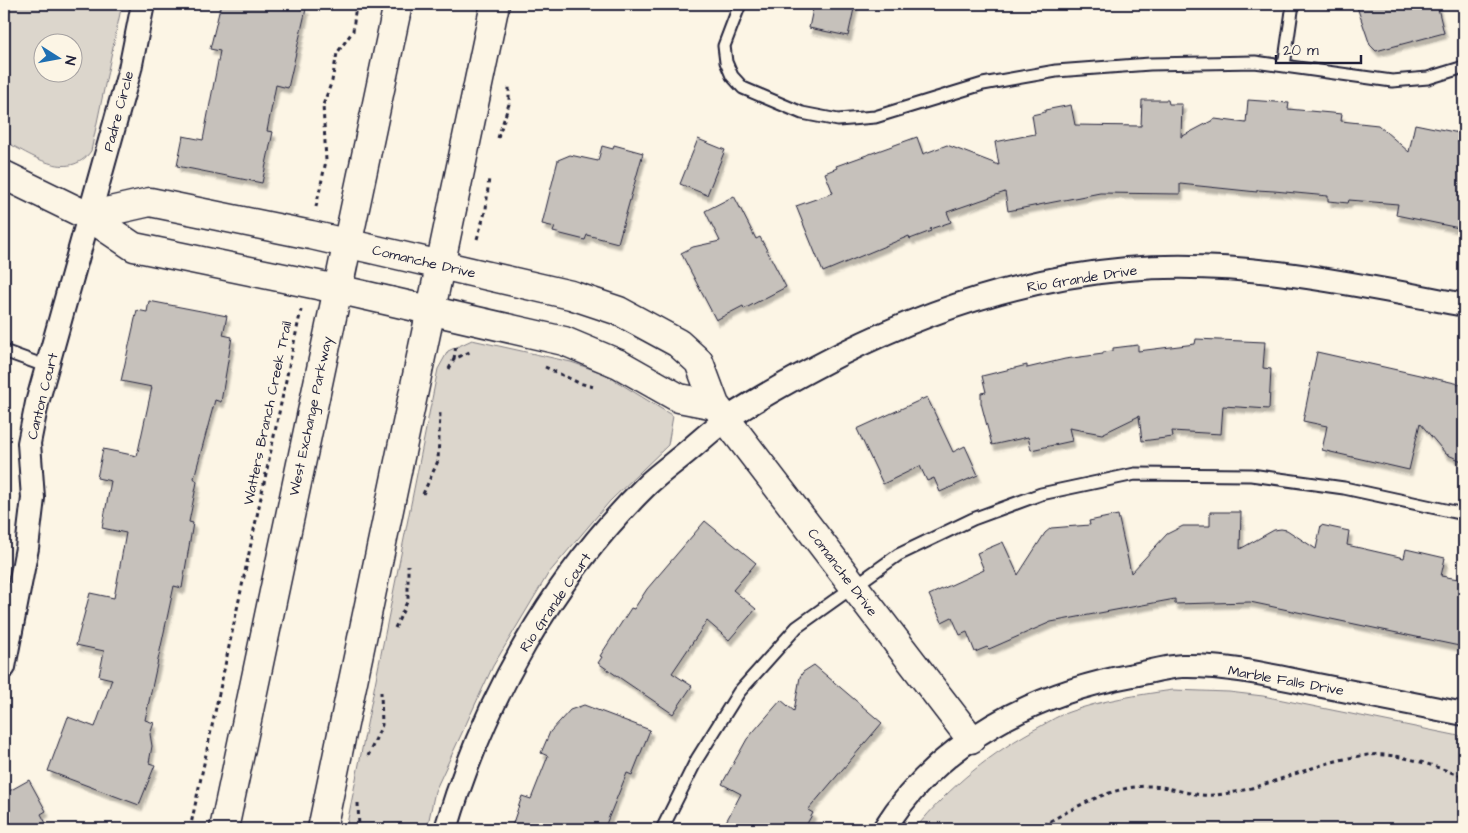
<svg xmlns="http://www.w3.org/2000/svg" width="1468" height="833" font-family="'Architects Daughter',sans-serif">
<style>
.green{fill:#dcd6cc;stroke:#7f7c84;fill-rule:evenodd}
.building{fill:#c6c1bb;stroke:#22223b;filter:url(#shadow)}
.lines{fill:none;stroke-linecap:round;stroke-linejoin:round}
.service-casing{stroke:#22223b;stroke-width:15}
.minor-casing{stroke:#22223b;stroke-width:26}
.tertiary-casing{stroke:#22223b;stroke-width:31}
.secondary-casing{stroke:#22223b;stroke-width:31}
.path{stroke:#22223b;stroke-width:3;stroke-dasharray:4 4;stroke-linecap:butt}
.service{stroke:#fcf5e5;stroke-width:11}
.minor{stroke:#fcf5e5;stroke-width:22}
.tertiary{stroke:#fcf5e5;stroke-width:28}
.secondary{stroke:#fcf5e5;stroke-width:28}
.labels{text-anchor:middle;stroke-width:4;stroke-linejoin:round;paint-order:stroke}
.street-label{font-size:14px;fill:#22223b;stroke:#fcf5e5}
</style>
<defs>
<filter id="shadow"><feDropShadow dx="3" dy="5.5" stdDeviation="1" flood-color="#0004"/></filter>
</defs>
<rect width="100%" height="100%" fill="#fcf5e5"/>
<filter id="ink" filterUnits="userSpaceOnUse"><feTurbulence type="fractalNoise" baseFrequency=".02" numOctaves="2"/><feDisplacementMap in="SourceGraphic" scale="10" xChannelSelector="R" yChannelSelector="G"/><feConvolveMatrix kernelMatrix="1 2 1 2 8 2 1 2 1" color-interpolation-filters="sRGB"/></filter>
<g filter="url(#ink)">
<path class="green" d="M 4,4 L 122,4 L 91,151 C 68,183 30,154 4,141 ZM 42,42 L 72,42 L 72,72 L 42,72 Z
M 472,340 L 571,362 L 603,373 L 673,416 L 668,445 L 610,501 L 548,574 L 493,666 L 435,791 L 427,829 L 346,829 L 438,369 L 448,351 Z
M 1173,690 L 1229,692 L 1263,696 L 1464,737 L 1464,829 L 915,829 C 950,786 992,752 1041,726 C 1050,721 1059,715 1069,712 C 1102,700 1138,695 1173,690 Z"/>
<path class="building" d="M 221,4 L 282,4 L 306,9 L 288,88 L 276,85 L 267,131 L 273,132 L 262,183 L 177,166 L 183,136 L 203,140 L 220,51 L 210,49 Z
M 814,4 L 855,4 L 848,36 L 809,28 Z
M 1356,4 L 1437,4 L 1444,33 L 1376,51 L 1370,45 Z
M 1142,100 L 1168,100 L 1169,104 L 1182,104 L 1181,137 L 1215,119 L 1246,123 L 1248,100 L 1289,103 L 1288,109 L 1342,114 L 1341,121 L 1378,125 L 1409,152 L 1415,124 L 1464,134 L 1464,229 L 1396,215 L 1398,204 L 1349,200 L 1348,203 L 1328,201 L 1328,196 L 1274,191 L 1257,190 L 1257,192 L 1180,184 L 1180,194 L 1100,193 L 1008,211 L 1005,192 L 947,212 L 951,222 L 930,229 L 931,231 L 910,239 L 909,236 L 823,272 L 796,206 L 833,193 L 825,173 L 837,168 L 836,166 L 917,137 L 923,154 L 947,145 L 999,165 L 995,142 L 1035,134 L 1032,115 L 1045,112 L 1045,110 L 1071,105 L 1075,125 L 1141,126 Z
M 698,139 L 725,150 L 707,195 L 680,184 Z
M 614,145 L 643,153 L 618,243 L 587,235 L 585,240 L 553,232 L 555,227 L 542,224 L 558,160 L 570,155 L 598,161 L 602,146 L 613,149 Z
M 734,196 L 756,239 L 760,237 L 786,287 L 744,309 L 743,306 L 716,320 L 681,253 L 693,247 L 720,241 L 705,211 Z
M 149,301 L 227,316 L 223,335 L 232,337 L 221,402 L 215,400 L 194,478 L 197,482 L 189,522 L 193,523 L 182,588 L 174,586 L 145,720 L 154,723 L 150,734 L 152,746 L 149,763 L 155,765 L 139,805 L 48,771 L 68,717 L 95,727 L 112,679 L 99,676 L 104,651 L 76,645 L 90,593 L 114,598 L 126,533 L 102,528 L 111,481 L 97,478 L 103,449 L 137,456 L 152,387 L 121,381 L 137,310 L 147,312 Z
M 1196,339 L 1265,342 L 1263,368 L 1271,369 L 1269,409 L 1223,406 L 1221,434 L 1172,431 L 1173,437 L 1142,441 L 1139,416 L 1102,434 L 1069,428 L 1072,441 L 1031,450 L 1028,437 L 992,445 L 981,403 L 981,393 L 986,392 L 982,376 L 1027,365 L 1027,368 L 1065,359 L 1103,354 L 1103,352 L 1113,351 L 1113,348 L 1138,345 L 1138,351 L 1195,344 Z
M 1317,352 L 1464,385 L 1464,462 L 1446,454 L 1420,423 L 1409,470 L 1322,450 L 1327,426 L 1303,421 Z
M 927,397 L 953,452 L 965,446 L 978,475 L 940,492 L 934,478 L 927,481 L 920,466 L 883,484 L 857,429 Z
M 1210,512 L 1241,512 L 1240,549 L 1274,530 L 1281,529 L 1287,530 L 1316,549 L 1321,525 L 1349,531 L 1347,545 L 1404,558 L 1406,549 L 1445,558 L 1441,576 L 1464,580 L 1464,647 L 1250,602 L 1175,604 L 1175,599 L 1051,622 L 989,649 L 987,647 L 975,652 L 967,632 L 960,635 L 952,617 L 942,622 L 929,595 L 984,570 L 977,553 L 1003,542 L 1018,575 L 1045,533 L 1051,528 L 1090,525 L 1089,521 L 1118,515 L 1131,573 L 1167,534 L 1183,526 L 1210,526 Z
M 705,521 L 756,563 L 733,590 L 756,609 L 729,640 L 707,621 L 672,673 L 692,686 L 673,714 L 598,663 L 602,657 L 600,656 L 631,608 L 634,609 L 647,589 Z
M 814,665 L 882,723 L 808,810 L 813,813 L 804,829 L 722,829 L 741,794 L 722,784 L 747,739 L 781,700 L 794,711 L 800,677 L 803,672 Z
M 584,705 L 650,730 L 632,775 L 627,773 L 604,829 L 511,829 L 522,796 L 531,799 L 548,756 L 541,753 L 550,732 L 570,710 Z
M 29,780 L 46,811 L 41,814 L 49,829 L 4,829 L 4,794 Z"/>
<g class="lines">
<defs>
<path id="service" d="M 740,4 L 724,46 L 726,62 L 732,76 L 743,88 L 802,113 L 838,120 L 875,117 L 983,84 L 1056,71 L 1150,64 L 1255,62 L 1392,81 L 1428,78 L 1464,67
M 1284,66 L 1293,4
M 4,351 L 48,367
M 662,829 L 697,759 L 739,692 L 797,627 L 898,555 L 973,519 L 1041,494 L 1135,474 L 1251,475 L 1344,488 L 1464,514"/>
<path id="minor" d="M 4,667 L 27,548 L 33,498 L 29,443 L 37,403 L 130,69 L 143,4
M 446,829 C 484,701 552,578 648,484 C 661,472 675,462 688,451 C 701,440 714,428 728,418 C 763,395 802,374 839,355 C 930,309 1025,278 1127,269 C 1241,259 1353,284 1464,305
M 884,829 C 939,741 1035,693 1133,675 C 1149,672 1166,667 1182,666 C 1226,665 1269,675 1312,684 C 1363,694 1414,704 1464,714"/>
<path id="tertiary" d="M 4,175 L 88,216 L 134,247 L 337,289 L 564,341 L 619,364 L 679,398 L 715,405
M 88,216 L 150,202 L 311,235 L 571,295 L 619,311 L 678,343 L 699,362 L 715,405 L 971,739"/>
<path id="secondary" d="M 224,829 L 398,4
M 322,829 L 495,4"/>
</defs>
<use href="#service" class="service-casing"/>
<use href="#minor" class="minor-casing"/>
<use href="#tertiary" class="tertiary-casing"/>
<use href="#secondary" class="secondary-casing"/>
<path class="path" d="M 498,138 L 509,104 L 509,86
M 316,207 L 326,161 L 323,105 L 332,81 L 337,53 L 353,31 L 356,4
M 477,239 L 486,209 L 489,177
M 454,359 L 456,345
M 545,367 L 579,383 L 594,387
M 449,369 L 454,359 L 472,351
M 423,494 L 438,461 L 440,413
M 395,628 L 408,600 L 408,565
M 368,756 L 382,725 L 381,692
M 358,803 L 359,829
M 190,829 L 301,310
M 1036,829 C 1071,810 1110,785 1152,786 C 1173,787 1194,797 1215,795 C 1268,790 1316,760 1369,755 C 1399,752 1437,767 1464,777"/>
<use href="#service" class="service"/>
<use href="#minor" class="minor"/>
<use href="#tertiary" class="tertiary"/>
<use href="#secondary" class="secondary"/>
</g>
</g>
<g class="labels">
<g class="street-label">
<text transform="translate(118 111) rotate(-75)" y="5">Padre Circle</text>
<text transform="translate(424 261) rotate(13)" y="5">Comanche Drive</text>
<text transform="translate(1082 278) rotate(-9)" y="5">Rio Grande Drive</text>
<text transform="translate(42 396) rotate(-76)" y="5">Canton Court</text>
<text transform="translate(267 413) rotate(-78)" y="5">Watters Branch Creek Trail</text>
<text transform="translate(310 416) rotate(-78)" y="5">West Exchange Parkway</text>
<text transform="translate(843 572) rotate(53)" y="5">Comanche Drive</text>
<text transform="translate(555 602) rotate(-56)" y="5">Rio Grande Court</text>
<text transform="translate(1286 680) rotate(10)" y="5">Marble Falls Drive</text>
</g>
</g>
<rect width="1468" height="833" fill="none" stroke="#fcf5e5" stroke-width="20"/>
<rect x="10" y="10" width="1448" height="813" fill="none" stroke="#22223b" stroke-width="2" filter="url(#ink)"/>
<g transform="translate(58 58) rotate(101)"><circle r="24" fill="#fcf5e5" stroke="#a5a1a1"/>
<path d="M0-4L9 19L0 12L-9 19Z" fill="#1f6fb2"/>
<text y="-8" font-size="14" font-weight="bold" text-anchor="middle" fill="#22223b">N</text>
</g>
<path d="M1276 55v8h85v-8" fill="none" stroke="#22223b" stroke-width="2.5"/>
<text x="1283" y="55" font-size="15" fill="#22223b" stroke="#fcf5e5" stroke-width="4" paint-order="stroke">20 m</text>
</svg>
